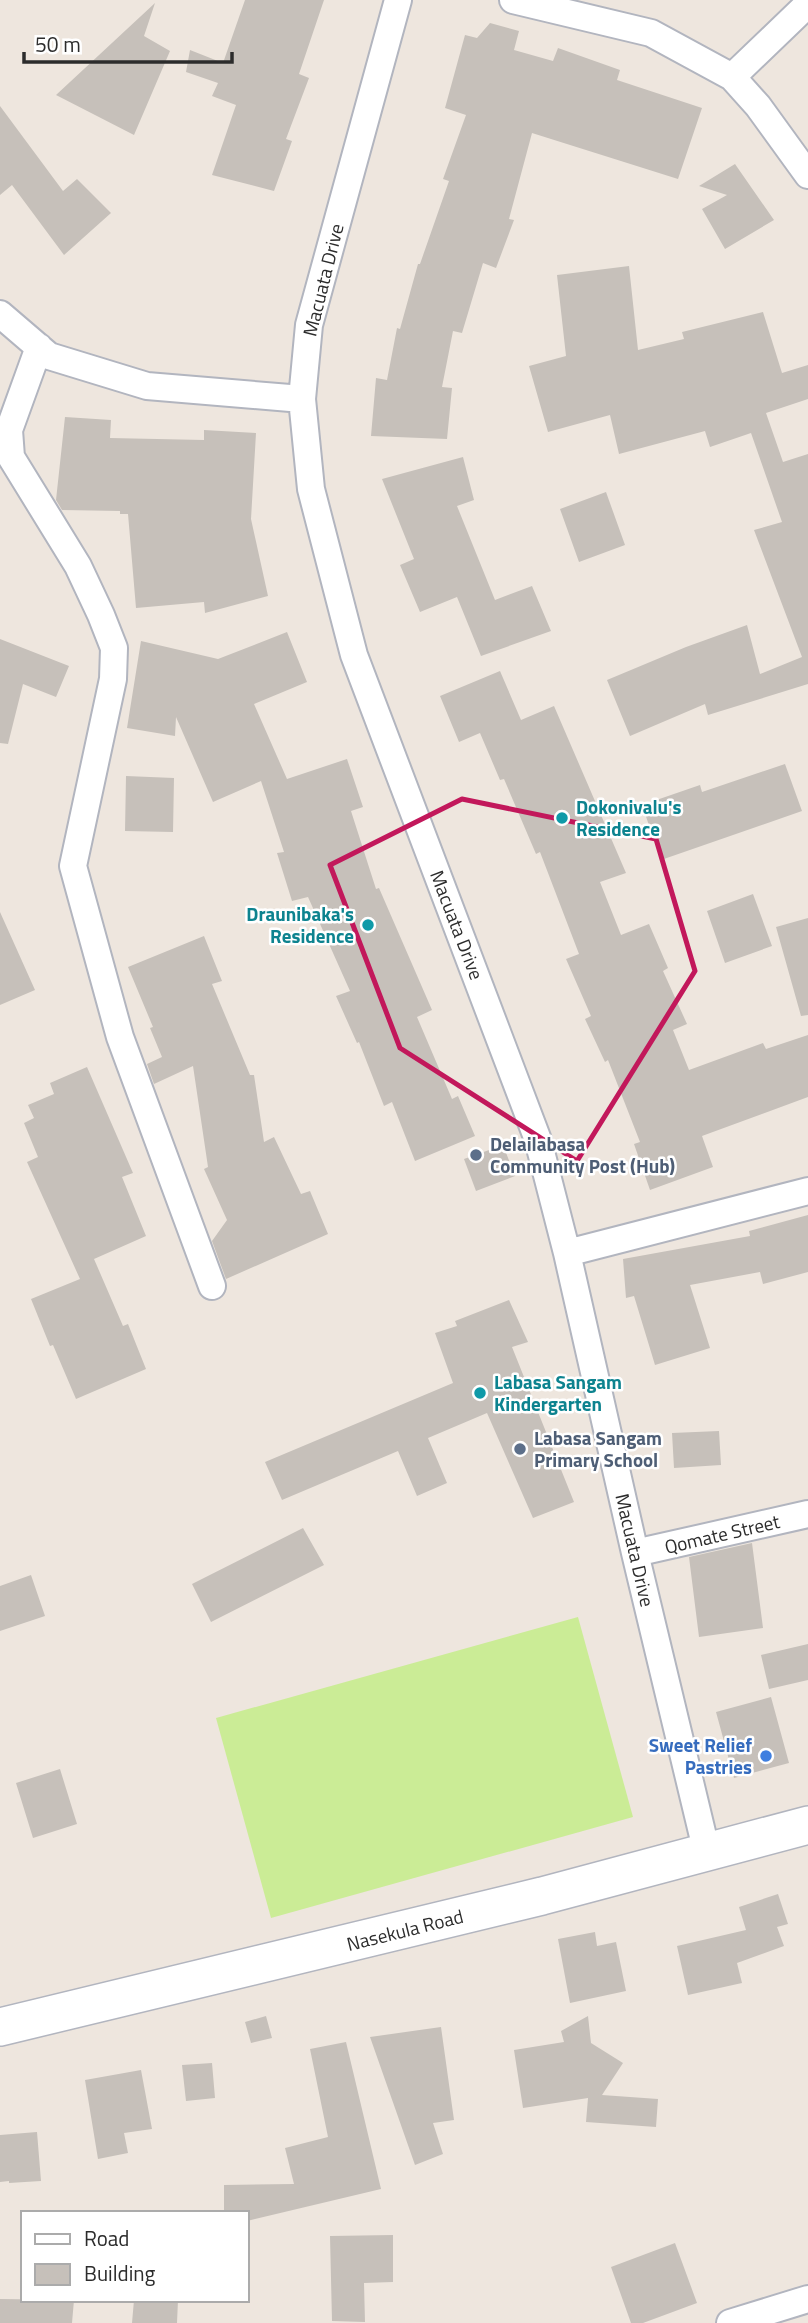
<svg xmlns="http://www.w3.org/2000/svg" width="808" height="2323" font-family="'Titillium Web',sans-serif">
<style>
.pitch{fill:#cbec96}
.building{fill:#c6c0ba}
.lines{fill:none;stroke-linecap:round;stroke-linejoin:round}
.minor-casing{stroke:#b2b5bf;stroke-width:30}
.secondary-casing{stroke:#b2b5bf;stroke-width:40}
.minor{stroke:#fff;stroke-width:26}
.secondary{stroke:#fff;stroke-width:37}
.marked{fill:none;stroke:#c2185b;stroke-width:5;stroke-linejoin:round}
.culture-dot{fill:#0f9aa8;stroke:#fff;stroke-width:2.5}
.service-dot{fill:#5c6f8a;stroke:#fff;stroke-width:2.5}
.shop-dot{fill:#3f7fe0;stroke:#fff;stroke-width:2.5}
.labels{text-anchor:middle;stroke-width:5;stroke-linejoin:round;paint-order:stroke}
.street-label{font-size:19px;fill:#2c2c2c;stroke:#fff}
.culture-label{font-size:19px;font-weight:bold;fill:#0d838f;stroke:#fff;text-anchor:start}
.service-label{font-size:19px;font-weight:bold;fill:#4e5e75;stroke:#fff;text-anchor:start}
.shop-label{font-size:19px;font-weight:bold;fill:#366cbe;stroke:#fff;text-anchor:end}
</style>
<rect width="100%" height="100%" fill="#eee6de"/>
<path class="pitch" d="M 578,1617 L 633,1817 L 271,1918 L 216,1718 Z"/>
<path class="building" d="M 245,0 L 324,0 L 299,74 L 309,78 L 286,139 L 292,141 L 274,191 L 212,175 L 236,105 L 212,96 L 218,83 L 186,72 L 190,50 L 223,63 Z
M 155,3 L 144,36 L 170,51 L 134,135 L 56,95 Z
M 490,23 L 519,31 L 514,50 L 553,61 L 558,48 L 620,70 L 617,80 L 702,108 L 678,179 L 532,133 L 509,219 L 514,220 L 496,268 L 483,263 L 462,333 L 453,331 L 442,387 L 452,388 L 447,439 L 371,436 L 376,378 L 387,380 L 397,328 L 400,329 L 418,264 L 420,264 L 449,181 L 443,179 L 466,115 L 445,108 L 465,35 L 477,38 Z
M 0,106 L 63,191 L 77,179 L 111,213 L 64,255 L 12,185 L 0,195 Z
M 735,164 L 774,220 L 725,249 L 702,209 L 727,195 L 699,186 Z
M 629,266 L 638,350 L 684,339 L 682,332 L 763,312 L 782,373 L 808,365 L 808,399 L 766,413 L 783,462 L 808,454 L 808,684 L 708,715 L 705,704 L 630,736 L 607,680 L 686,647 L 747,625 L 760,674 L 802,657 L 754,530 L 782,522 L 751,433 L 710,447 L 705,431 L 619,454 L 610,415 L 548,432 L 529,366 L 566,356 L 557,275 Z
M 65,417 L 111,420 L 110,438 L 204,440 L 204,430 L 256,433 L 251,519 L 268,596 L 205,613 L 204,602 L 136,608 L 128,514 L 120,514 L 120,511 L 62,510 L 56,500 Z
M 463,457 L 474,500 L 457,506 L 495,600 L 532,586 L 551,631 L 481,656 L 457,597 L 420,612 L 400,565 L 414,559 L 382,479 Z
M 606,492 L 625,545 L 579,562 L 560,509 Z
M 287,632 L 307,682 L 254,704 L 287,779 L 347,759 L 363,807 L 351,811 L 376,889 L 379,888 L 432,1010 L 417,1017 L 452,1099 L 458,1096 L 475,1136 L 415,1161 L 392,1102 L 384,1106 L 359,1042 L 357,1043 L 336,996 L 350,991 L 308,897 L 292,901 L 277,853 L 284,852 L 261,781 L 213,802 L 176,717 L 175,736 L 127,728 L 141,641 L 218,659 Z
M 0,639 L 69,666 L 56,697 L 23,684 L 8,744 L 0,743 Z
M 500,671 L 521,720 L 554,706 L 626,873 L 600,882 L 621,935 L 649,924 L 668,968 L 663,971 L 687,1024 L 673,1030 L 689,1070 L 763,1043 L 766,1049 L 808,1035 L 808,1097 L 702,1136 L 713,1167 L 650,1190 L 634,1144 L 640,1142 L 608,1060 L 605,1062 L 585,1019 L 591,1016 L 566,959 L 579,954 L 540,852 L 536,854 L 504,779 L 500,780 L 480,733 L 459,742 L 440,696 Z
M 785,764 L 802,811 L 661,860 L 642,805 L 700,785 L 702,792 Z
M 126,776 L 174,778 L 173,832 L 125,831 Z
M 753,894 L 772,946 L 725,963 L 707,911 Z
M 0,912 L 35,990 L 0,1005 Z
M 808,918 L 808,1015 L 801,1016 L 776,927 Z
M 204,936 L 222,981 L 212,984 L 250,1075 L 254,1075 L 264,1142 L 274,1137 L 301,1194 L 310,1191 L 328,1234 L 226,1279 L 212,1241 L 227,1220 L 204,1169 L 208,1167 L 193,1066 L 154,1084 L 147,1064 L 162,1057 L 150,1028 L 153,1027 L 128,967 Z
M 87,1067 L 133,1173 L 122,1177 L 146,1236 L 94,1259 L 123,1326 L 128,1324 L 146,1369 L 76,1399 L 53,1345 L 50,1346 L 31,1299 L 80,1279 L 27,1162 L 38,1157 L 24,1123 L 34,1118 L 28,1105 L 54,1094 L 50,1083 Z
M 503,1145 L 515,1176 L 476,1191 L 464,1159 Z
M 808,1215 L 808,1272 L 763,1284 L 760,1272 L 690,1285 L 710,1348 L 655,1365 L 634,1296 L 626,1298 L 623,1259 L 750,1236 L 749,1231 Z
M 509,1300 L 528,1342 L 512,1347 L 574,1502 L 533,1518 L 487,1413 L 428,1438 L 447,1483 L 417,1496 L 398,1451 L 282,1500 L 265,1462 L 453,1383 L 435,1333 L 457,1326 L 455,1321 Z
M 719,1431 L 721,1465 L 674,1468 L 672,1433 Z
M 303,1528 L 324,1565 L 211,1622 L 192,1584 Z
M 752,1543 L 763,1628 L 699,1637 L 689,1557 Z
M 31,1575 L 45,1616 L 0,1631 L 0,1586 Z
M 808,1644 L 808,1680 L 769,1689 L 761,1655 Z
M 771,1697 L 789,1763 L 734,1778 L 716,1712 Z
M 60,1769 L 77,1824 L 33,1838 L 16,1783 Z
M 778,1894 L 788,1924 L 777,1927 L 784,1946 L 737,1963 L 742,1983 L 688,1995 L 677,1946 L 746,1930 L 739,1907 Z
M 595,1932 L 597,1946 L 616,1942 L 626,1991 L 570,2003 L 558,1939 Z
M 266,2016 L 272,2038 L 251,2043 L 245,2022 Z
M 588,2016 L 591,2043 L 623,2063 L 602,2095 L 658,2099 L 656,2127 L 586,2122 L 588,2098 L 523,2108 L 514,2050 L 564,2042 L 561,2031 Z
M 441,2027 L 454,2120 L 433,2123 L 443,2154 L 415,2165 L 370,2037 Z
M 346,2042 L 381,2189 L 247,2221 L 247,2213 L 224,2213 L 224,2185 L 294,2184 L 285,2148 L 328,2137 L 310,2049 Z
M 212,2063 L 215,2098 L 186,2101 L 182,2065 Z
M 141,2070 L 152,2129 L 124,2133 L 128,2153 L 98,2159 L 85,2080 Z
M 37,2132 L 41,2181 L 9,2183 L 9,2181 L 0,2182 L 0,2135 Z
M 393,2235 L 393,2282 L 364,2283 L 365,2322 L 332,2321 L 330,2236 Z
M 675,2243 L 697,2303 L 643,2323 L 631,2323 L 611,2267 Z
M 0,2299 L 74,2300 L 72,2323 L 0,2323 Z
M 134,2300 L 178,2300 L 177,2323 L 132,2323 Z"/>
<g class="lines">
<defs>
<path id="minor" d="M 398,0 L 309,325 L 302,399 L 311,489 L 354,655 L 538,1140 L 567,1253 L 635,1553 L 707,1853
M 513,0 L 651,33 L 732,77 L 758,106 L 808,175
M 732,77 L 808,4
M 0,314 L 49,356 L 147,386 L 302,399
M 39,347 L 9,430 L 11,457 L 78,566 L 101,615 L 114,648 L 113,679 L 73,866 L 120,1037 L 212,1286
M 567,1253 L 808,1191
M 635,1553 L 808,1514
M 730,2323 L 808,2299"/>
<path id="secondary" d="M 0,2027 L 542,1896 L 808,1825"/>
</defs>
<use href="#minor" class="minor-casing"/>
<use href="#secondary" class="secondary-casing"/>
<use href="#minor" class="minor"/>
<use href="#secondary" class="secondary"/>
</g>
<path class="marked" d="M 462,799 L 656,839 L 695,971 L 577,1161 L 400,1048 L 330,865 Z"/>
<g class="culture-dot">
<circle cx="562" cy="818" r="7"/>
<circle cx="368" cy="925" r="7"/>
<circle cx="480" cy="1393" r="7"/>
</g>
<g class="service-dot">
<circle cx="476" cy="1155" r="7"/>
<circle cx="520" cy="1449" r="7"/>
</g>
<circle class="shop-dot" cx="766" cy="1756" r="7"/>
<g class="labels">
<g class="street-label">
<text transform="translate(323 280) rotate(-76)" y="7">Macuata Drive</text>
<text transform="translate(457 925) rotate(69)" y="7">Macuata Drive</text>
<text transform="translate(722 1534) rotate(-13)" y="7">Qomate Street</text>
<text transform="translate(635 1550) rotate(77)" y="7">Macuata Drive</text>
<text transform="translate(405 1930) rotate(-14)" y="7">Nasekula Road</text>
</g>
<g class="culture-label">
<text x="576" y="814">Dokonivalu's<tspan x="576" dy="22">Residence</tspan></text>
<text x="354" y="921" text-anchor="end">Draunibaka's<tspan x="354" dy="22">Residence</tspan></text>
<text x="494" y="1389">Labasa Sangam<tspan x="494" dy="22">Kindergarten</tspan></text>
</g>
<g class="service-label">
<text x="490" y="1151">Delailabasa<tspan x="490" dy="22">Community Post (Hub)</tspan></text>
<text x="534" y="1445">Labasa Sangam<tspan x="534" dy="22">Primary School</tspan></text>
</g>
<g class="shop-label">
<text x="752" y="1752">Sweet Relief<tspan x="752" dy="22">Pastries</tspan></text>
</g>
</g>
<rect x="21" y="2211" width="228" height="91" fill="#ffffff" stroke="#ababab" stroke-width="2"/>
<rect x="35" y="2234" width="35" height="10" fill="#ffffff" stroke="#ababab" stroke-width="2"/>
<text x="84" y="2246" font-size="21" fill="#2c2c2c">Road</text>
<rect x="35" y="2264" width="35" height="21" fill="#c6c0ba" stroke="#ababab" stroke-width="2"/>
<text x="84" y="2281" font-size="21" fill="#2c2c2c">Building</text>
<path d="M24 52v10h208v-10" fill="none" stroke="#2c2c2c" stroke-width="3.5"/>
<text x="35" y="52" font-size="21" fill="#2c2c2c" stroke="#ffffff" stroke-width="5" paint-order="stroke">50 m</text>
</svg>
